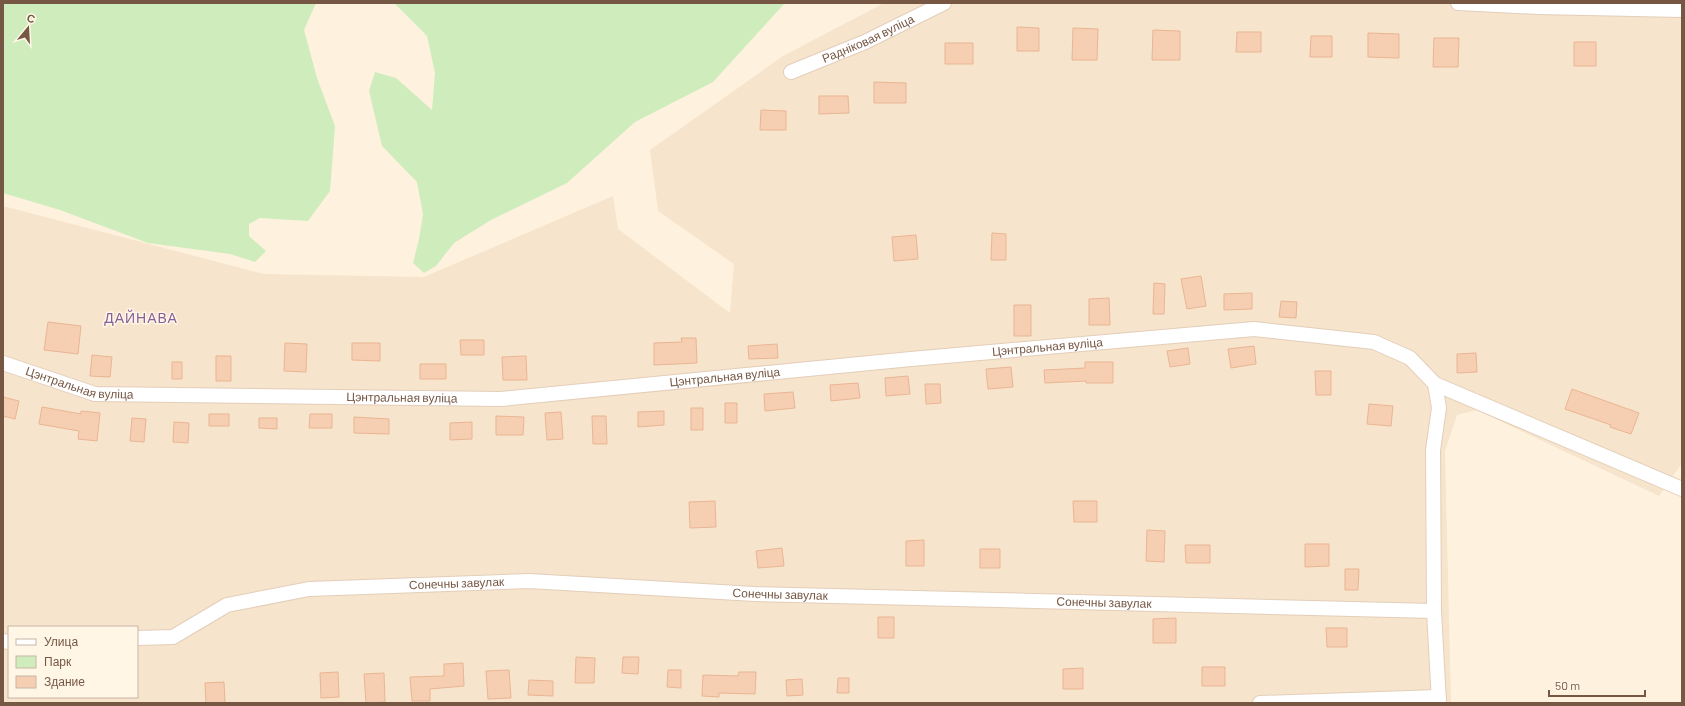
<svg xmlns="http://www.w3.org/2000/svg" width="1685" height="706" font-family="Barlow,sans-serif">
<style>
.residential{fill:#f6e4cc;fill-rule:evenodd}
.green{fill:#cfecbc}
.building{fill:#f6cfb3;stroke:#eab592}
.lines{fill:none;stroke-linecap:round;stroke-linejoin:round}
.minor-casing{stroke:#e3ceba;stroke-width:16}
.minor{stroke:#fff;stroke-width:14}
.labels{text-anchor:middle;stroke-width:3;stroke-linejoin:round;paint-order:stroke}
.street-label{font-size:12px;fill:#765744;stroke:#fff6e6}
.quarter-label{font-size:14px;letter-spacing:1px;fill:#875f9a;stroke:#fff6e6}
</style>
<rect width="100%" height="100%" fill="#fef2de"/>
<path class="residential" d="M 884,3 L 1682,3 L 1682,463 L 1659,496 L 1477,410 L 1457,415 L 1445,451 L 1451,703 L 3,703 L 3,206 L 264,274 L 424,277 L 613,196 L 618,229 L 730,313 L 734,264 L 658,211 L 650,150 L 783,56 ZM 9,627 L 137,627 L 137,697 L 9,697 Z"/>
<path class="green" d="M 3,3 L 316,3 L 304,30 L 317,78 L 335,126 L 330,191 L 308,221 L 260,218 L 249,224 L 249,236 L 266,251 L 255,262 L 230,254 L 148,243 L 60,210 L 3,193 Z
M 394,3 L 785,3 L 713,82 L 635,122 L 567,183 L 491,220 L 454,243 L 436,266 L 424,273 L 413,263 L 419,239 L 423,214 L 417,182 L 382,146 L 369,91 L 375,72 L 396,78 L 432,110 L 435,73 L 427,36 Z"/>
<path class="building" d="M 1017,27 L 1039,28 L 1039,51 L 1017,51 Z
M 1073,28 L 1098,29 L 1097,60 L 1072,60 Z
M 1153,30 L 1180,31 L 1180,60 L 1152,60 Z
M 1237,32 L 1261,32 L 1261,52 L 1236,52 Z
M 1368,33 L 1399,34 L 1399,58 L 1368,57 Z
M 1311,36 L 1332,36 L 1332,57 L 1310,57 Z
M 1434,38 L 1459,38 L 1458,67 L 1433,67 Z
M 1574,42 L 1596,42 L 1596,66 L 1574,66 Z
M 945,43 L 973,43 L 973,64 L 945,64 Z
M 874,82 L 906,83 L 906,103 L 874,103 Z
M 819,96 L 848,96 L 849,113 L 819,114 Z
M 761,110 L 786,111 L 786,130 L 760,130 Z
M 992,233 L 1006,234 L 1006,260 L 991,260 Z
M 916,235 L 918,259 L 894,261 L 892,237 Z
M 1201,276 L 1206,306 L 1187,309 L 1181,279 Z
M 1154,283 L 1165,284 L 1164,314 L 1153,314 Z
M 1252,293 L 1252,309 L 1224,310 L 1224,294 Z
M 1109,298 L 1110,325 L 1089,325 L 1089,299 Z
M 1281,301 L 1297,302 L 1296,318 L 1279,317 Z
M 1014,305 L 1031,305 L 1031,336 L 1014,336 Z
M 48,322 L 81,326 L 78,354 L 44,350 Z
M 681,338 L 696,338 L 697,363 L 654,365 L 654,343 L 682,342 Z
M 460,340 L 484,340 L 484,355 L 461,355 Z
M 285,343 L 307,344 L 306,372 L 284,371 Z
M 352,343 L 380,343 L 380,361 L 352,360 Z
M 777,344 L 778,358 L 749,359 L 748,346 Z
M 1254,346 L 1256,364 L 1231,368 L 1228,349 Z
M 1188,348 L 1190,364 L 1170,367 L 1167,351 Z
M 1476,353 L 1477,372 L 1457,373 L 1457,354 Z
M 92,355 L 112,357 L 110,377 L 90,376 Z
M 216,356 L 231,356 L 231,381 L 216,381 Z
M 526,356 L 527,380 L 503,380 L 502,357 Z
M 172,362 L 182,362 L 182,379 L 172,379 Z
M 1085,362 L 1113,362 L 1113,383 L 1086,383 L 1086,381 L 1045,383 L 1044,370 L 1085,368 Z
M 420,364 L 446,364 L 446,379 L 420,379 Z
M 1011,367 L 1013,387 L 988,389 L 986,369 Z
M 1315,371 L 1331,371 L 1331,395 L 1316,395 Z
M 908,376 L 910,394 L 886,396 L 885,378 Z
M 858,383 L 860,398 L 831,401 L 830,385 Z
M 925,384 L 940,384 L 941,403 L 926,404 Z
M 1572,389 L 1639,413 L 1631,434 L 1610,427 L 1611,425 L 1565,409 Z
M 793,392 L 795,408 L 765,411 L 764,394 Z
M 3,397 L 19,401 L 15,419 L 3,416 Z
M 725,403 L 737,403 L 737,423 L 725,423 Z
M 1369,404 L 1393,406 L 1391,426 L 1367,424 Z
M 42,407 L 81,414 L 81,411 L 100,413 L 97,441 L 78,439 L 79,431 L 39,424 Z
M 691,408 L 703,408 L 703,430 L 691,430 Z
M 664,411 L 664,425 L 638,427 L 638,412 Z
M 561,412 L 563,439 L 547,440 L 545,413 Z
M 209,414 L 229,414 L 229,426 L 209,426 Z
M 310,414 L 332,414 L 332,428 L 309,428 Z
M 496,416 L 524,417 L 523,435 L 496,435 Z
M 592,416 L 606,416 L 607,444 L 593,444 Z
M 354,417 L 389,419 L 389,434 L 354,433 Z
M 132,418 L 146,419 L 144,442 L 130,441 Z
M 259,418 L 277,418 L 277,429 L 259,428 Z
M 174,422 L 189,423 L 188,443 L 173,442 Z
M 472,422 L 472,439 L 450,440 L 450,423 Z
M 715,501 L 716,527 L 690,528 L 689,502 Z
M 1073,501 L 1097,501 L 1097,522 L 1074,522 Z
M 1147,530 L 1165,531 L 1164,562 L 1146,561 Z
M 924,540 L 924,566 L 906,566 L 906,541 Z
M 1305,544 L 1329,544 L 1329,566 L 1305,567 Z
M 1185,545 L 1210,545 L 1210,563 L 1186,563 Z
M 782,548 L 784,566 L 758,568 L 756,551 Z
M 980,549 L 1000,549 L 1000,568 L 980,568 Z
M 1345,569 L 1359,569 L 1358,590 L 1345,590 Z
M 878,617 L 894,617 L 894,638 L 878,638 Z
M 1176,618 L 1176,643 L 1153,643 L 1153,619 Z
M 1326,628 L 1347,628 L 1347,647 L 1327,647 Z
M 576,657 L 595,658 L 594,683 L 575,683 Z
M 623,657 L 639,657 L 638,674 L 622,673 Z
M 463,663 L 464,686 L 430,689 L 430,701 L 412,701 L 410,677 L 444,676 L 444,664 Z
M 1202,667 L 1225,667 L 1225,686 L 1202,686 Z
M 1083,668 L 1083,689 L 1063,689 L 1063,669 Z
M 509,670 L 511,698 L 488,699 L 486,671 Z
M 668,670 L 681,670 L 681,688 L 667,687 Z
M 338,672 L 339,697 L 321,698 L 320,673 Z
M 739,672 L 756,672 L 755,694 L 719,693 L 719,697 L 702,696 L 703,675 L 738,676 Z
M 384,673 L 385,702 L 366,703 L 364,674 Z
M 838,678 L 849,678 L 849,693 L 837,693 Z
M 802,679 L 803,695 L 787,696 L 786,680 Z
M 529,680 L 553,681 L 553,696 L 528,695 Z
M 224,682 L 225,703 L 206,703 L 205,683 Z"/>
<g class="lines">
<defs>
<g id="minor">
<path d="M 1458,3 L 1538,7 L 1682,10"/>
<path id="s1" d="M 791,72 L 865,42 L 944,3"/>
<path id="s2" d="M 3,363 L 95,394 L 501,399 L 911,359 L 1254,329 L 1374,342 L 1410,358 L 1435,384 L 1682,489"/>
<path d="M 1435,384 L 1439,408 L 1433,450 L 1434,611 L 1439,703"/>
<path id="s3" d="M 137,638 L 173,637 L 227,605 L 309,589 L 529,581 L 755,594 L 1434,611"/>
<path d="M 3,641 L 9,642"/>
<path d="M 1260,703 L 1439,697"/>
</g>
</defs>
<use href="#minor" class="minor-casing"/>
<use href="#minor" class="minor"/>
</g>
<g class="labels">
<g class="street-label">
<text dy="4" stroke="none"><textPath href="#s1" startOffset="84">Радніковая вуліца</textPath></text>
<text dy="4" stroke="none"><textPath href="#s2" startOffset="1052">Цэнтральная вуліца</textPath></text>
<text dy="4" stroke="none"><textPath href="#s2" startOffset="728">Цэнтральная вуліца</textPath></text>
<text dy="4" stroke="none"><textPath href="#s2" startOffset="80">Цэнтральная вуліца</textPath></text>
<text dy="4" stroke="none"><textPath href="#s2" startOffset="404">Цэнтральная вуліца</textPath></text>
<text dy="4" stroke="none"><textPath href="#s3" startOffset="330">Сонечны завулак</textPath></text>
<text dy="4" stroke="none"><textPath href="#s3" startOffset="654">Сонечны завулак</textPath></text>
<text dy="4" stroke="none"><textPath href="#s3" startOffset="978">Сонечны завулак</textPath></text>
</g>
<g class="quarter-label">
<text x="141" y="323">ДАЙНАВА</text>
</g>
</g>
<rect width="1685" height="706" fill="none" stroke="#765744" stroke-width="8"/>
<rect x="8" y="626" width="130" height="72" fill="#fff6e6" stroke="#c8b6a5"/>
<rect x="16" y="639" width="20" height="6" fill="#ffffff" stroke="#c8b6a5"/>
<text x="44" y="646" font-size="12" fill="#765744">Улица</text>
<rect x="16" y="656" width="20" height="12" fill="#cfecbc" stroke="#c8b6a5"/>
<text x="44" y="666" font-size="12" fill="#765744">Парк</text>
<rect x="16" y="676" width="20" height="12" fill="#f6cfb3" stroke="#c8b6a5"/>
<text x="44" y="686" font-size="12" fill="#765744">Здание</text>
<g transform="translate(28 28) rotate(18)" stroke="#fff6e6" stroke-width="3" paint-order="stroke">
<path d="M0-3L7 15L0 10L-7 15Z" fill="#765744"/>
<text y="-6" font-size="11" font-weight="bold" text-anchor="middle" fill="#765744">С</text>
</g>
<path d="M1549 690v6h96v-6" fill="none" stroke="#765744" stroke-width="2"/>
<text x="1555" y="690" font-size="12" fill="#765744" stroke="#fff6e6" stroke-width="3" paint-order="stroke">50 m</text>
</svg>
